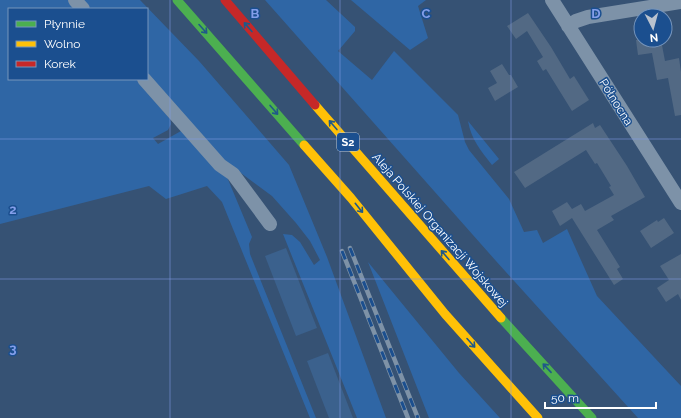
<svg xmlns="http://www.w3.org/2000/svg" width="681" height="418" font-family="Raleway,sans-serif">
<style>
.green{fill:#2f66a5}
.water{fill:#3b618d}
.building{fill:#526984}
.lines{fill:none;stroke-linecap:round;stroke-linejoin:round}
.street{stroke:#7d92a8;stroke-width:14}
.fast{stroke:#4caf50;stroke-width:9}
.slow{stroke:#ffc107;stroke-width:9}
.jam{stroke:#c62828;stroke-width:9}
.rail-casing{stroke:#7e92a7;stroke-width:4.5}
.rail{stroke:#1b4f8f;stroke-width:3;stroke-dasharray:9;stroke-linecap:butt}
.oneway{stroke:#205989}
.grid{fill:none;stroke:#839eea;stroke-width:1;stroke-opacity:0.55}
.labels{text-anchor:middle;stroke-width:3;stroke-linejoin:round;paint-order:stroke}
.shield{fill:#1b4f8f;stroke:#bbcadd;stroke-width:1}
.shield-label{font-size:11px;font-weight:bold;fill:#fff}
.street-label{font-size:12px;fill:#fff;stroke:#1b4f8f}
.grid-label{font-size:13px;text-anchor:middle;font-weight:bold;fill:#839eea;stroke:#1b4f8f;stroke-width:3;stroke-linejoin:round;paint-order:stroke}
</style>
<rect width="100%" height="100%" fill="#365274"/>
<path class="green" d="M 0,0 L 68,0 L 75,9 L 9,9 L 9,79 L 136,79 L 170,119 L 171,124 L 168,130 L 153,138 L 158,144 L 181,131 L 227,177 L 252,237 L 249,244 L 250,254 L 316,418 L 310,418 L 222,202 L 207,186 L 166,199 L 149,186 L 0,224 Z
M 83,0 L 140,0 L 199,61 L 289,165 L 327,257 L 386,418 L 357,418 L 283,234 L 292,235 L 300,242 L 314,265 L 320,260 L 310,241 L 296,223 L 272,196 L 218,156 L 147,74 L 147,9 L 91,9 Z
M 265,0 L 326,0 L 355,27 L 355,31 L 338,51 L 372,80 L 394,51 L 458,115 L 465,142 L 469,150 L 509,199 L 524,232 L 537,230 L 543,243 L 567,229 L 597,296 L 681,386 L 681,418 L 638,418 L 496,261 Z
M 351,0 L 426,0 L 418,6 L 428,38 L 410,50 Z
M 468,121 L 499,159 L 492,165 C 481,151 471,139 468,121 Z
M 368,262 L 459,373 L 500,418 L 429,418 Z"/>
<path class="water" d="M 286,248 L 317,328 L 296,336 L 265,256 Z
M 328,353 L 353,418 L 329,418 L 307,361 Z"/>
<path class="building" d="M 528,13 L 551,47 L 570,79 L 574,76 L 589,100 L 572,111 L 546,69 L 543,71 L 537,61 L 543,57 L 527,31 L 516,39 L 507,26 Z
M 636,40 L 661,40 L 665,61 L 679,58 L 681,72 L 681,115 L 675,116 L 668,78 L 657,80 L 652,53 L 638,55 Z
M 502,64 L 509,75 L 511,75 L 518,87 L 495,101 L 488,88 L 497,83 L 490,71 Z
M 593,123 L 595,128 L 600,125 L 627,166 L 645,197 L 611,216 L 614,220 L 597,230 L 620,267 L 617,269 L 623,279 L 614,285 L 572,218 L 560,226 L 552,211 L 567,202 L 572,209 L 581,204 L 585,211 L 614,195 L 609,187 L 611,186 L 597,163 L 595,164 L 586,150 L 525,188 L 514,172 Z
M 664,218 L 674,233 L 651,248 L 640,231 L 657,220 L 658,222 Z
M 681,254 L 681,300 L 678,294 L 666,302 L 657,288 L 669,280 L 660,266 Z"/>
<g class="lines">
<path class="street" d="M 75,0 L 83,9
M 552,0 L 681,203
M 568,26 L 576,21 L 588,17 L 681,2
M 144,79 L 220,165 L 233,174 L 270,224"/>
<path class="fast" d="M 177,0 L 304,145
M 501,318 L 592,418"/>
<path class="slow" d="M 315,105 L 501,318
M 304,145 L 351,198 L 445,314 L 538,418"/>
<path class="jam" d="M 225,0 L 315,105"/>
<defs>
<path id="rail" d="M 350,248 L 418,418
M 342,251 L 408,418"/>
</defs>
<use href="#rail" class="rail-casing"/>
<use href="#rail" class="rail"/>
</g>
<defs><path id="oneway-shaft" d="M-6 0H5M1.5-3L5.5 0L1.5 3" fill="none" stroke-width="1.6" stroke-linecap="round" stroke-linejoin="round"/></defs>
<g class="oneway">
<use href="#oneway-shaft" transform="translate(248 27) rotate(-131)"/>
<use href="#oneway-shaft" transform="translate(203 29) rotate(48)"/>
<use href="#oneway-shaft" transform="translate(274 110) rotate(49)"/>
<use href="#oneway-shaft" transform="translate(333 125) rotate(-131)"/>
<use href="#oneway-shaft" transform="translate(359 208) rotate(51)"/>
<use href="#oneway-shaft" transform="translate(445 255) rotate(-131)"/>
<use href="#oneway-shaft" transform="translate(471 343) rotate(48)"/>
<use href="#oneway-shaft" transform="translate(547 368) rotate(-133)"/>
</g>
<path class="grid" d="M 170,0 L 170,418M 340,0 L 340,418M 511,0 L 511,418M 0,139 L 681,139M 0,279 L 681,279"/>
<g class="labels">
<rect class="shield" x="337" y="133" width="22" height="18" rx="3"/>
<g class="shield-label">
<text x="348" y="146">S2</text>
</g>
<g class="street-label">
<text transform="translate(616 102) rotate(58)" y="4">Północna</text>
<text transform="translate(440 230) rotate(49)" y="4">Aleja Polskiej Organizacji Wojskowej</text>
</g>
</g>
<g class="grid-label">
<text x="255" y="18">B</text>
<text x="426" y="18">C</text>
<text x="596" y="18">D</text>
<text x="13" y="214">2</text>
<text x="13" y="353">3</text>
</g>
<rect x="8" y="8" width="140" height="72" fill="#1b4f8f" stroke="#7695bc"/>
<rect x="16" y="21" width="20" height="6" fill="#4caf50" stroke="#7695bc"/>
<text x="44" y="28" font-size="12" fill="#ffffff">Płynnie</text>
<rect x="16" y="41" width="20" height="6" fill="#ffc107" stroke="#7695bc"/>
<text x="44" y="48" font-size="12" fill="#ffffff">Wolno</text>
<rect x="16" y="61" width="20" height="6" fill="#c62828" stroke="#7695bc"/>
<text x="44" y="68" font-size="12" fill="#ffffff">Korek</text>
<g transform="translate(653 28) rotate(174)"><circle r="19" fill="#1b4f8f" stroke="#7695bc"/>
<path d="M0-3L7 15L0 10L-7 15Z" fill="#b9c2ce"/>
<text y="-6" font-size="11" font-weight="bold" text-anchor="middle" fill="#ffffff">N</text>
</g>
<path d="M545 402v6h111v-6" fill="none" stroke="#ffffff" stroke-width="2"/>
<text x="551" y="402" font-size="12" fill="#ffffff" stroke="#1b4f8f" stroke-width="3" paint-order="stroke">50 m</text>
</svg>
